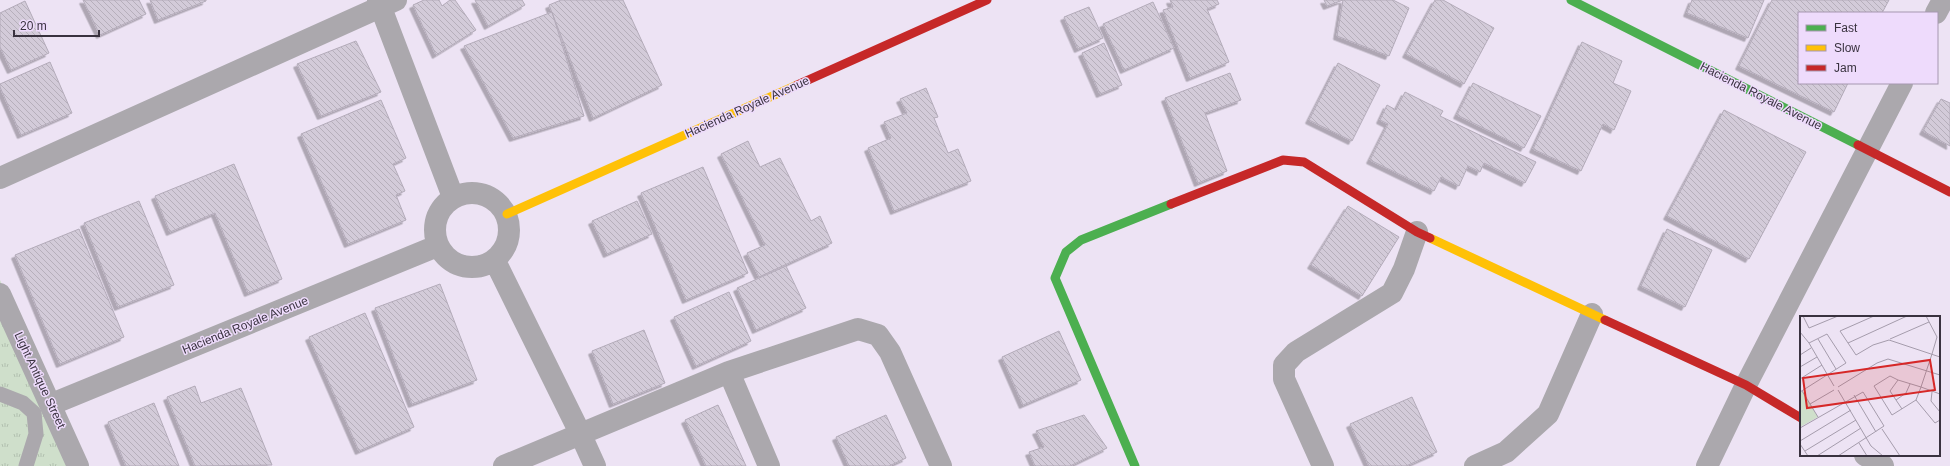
<svg xmlns="http://www.w3.org/2000/svg" width="1950" height="466" font-family="Helvetica,sans-serif">
<style>
.park{fill:url(#park-tufts)}
.building{fill:url(#building-back-hatch);stroke:#b3abb9;filter:url(#shadow)}
.lines{fill:none;stroke-linecap:round;stroke-linejoin:round}
.lane{stroke:#aba8ad;stroke-width:15}
.street{stroke:#aba8ad;stroke-width:22}
.fast{stroke:#4caf50;stroke-width:9}
.slow{stroke:#ffc107;stroke-width:9}
.jam{stroke:#c62828;stroke-width:9}
.labels{text-anchor:middle;stroke-width:3;stroke-linejoin:round;paint-order:stroke}
.street-label{font-size:12px;fill:#39323f;stroke:#eedbfc}
.inset-road{fill:none;stroke:#a59cac;stroke-width:1}
.view{fill:#d62828;fill-opacity:0.15;stroke:#d62828;stroke-width:2}
.inset-edge{fill:none;stroke:#39323f;stroke-width:2}
</style>
<defs>
<pattern id="park-tufts" width="24" height="20" patternUnits="userSpaceOnUse"><rect width="24" height="20" fill="#cfdfcb"/><path d="M3 7l-1-3M5 7V3M7 7l1-3M15 17l-1-3M17 17v-4M19 17l1-3" fill="none" stroke="#b2c0af"/></pattern>
<pattern id="building-back-hatch" width="6" height="6" patternUnits="userSpaceOnUse"><rect width="6" height="6" fill="#d3cbd9"/><path d="M-1 5l2 2M0 0l6 6M5-1l2 2" fill="none" stroke="#b6afbb"/></pattern>
<filter id="shadow"><feDropShadow dx="-3.5" dy="3.5" stdDeviation="0" flood-color="#0004"/></filter>
</defs>
<rect width="100%" height="100%" fill="#ede3f4"/>
<path class="park" d="M 0,280 L 81,466 L 0,466 Z"/>
<path class="building" d="M 83,0 L 139,0 L 146,14 L 100,35 Z
M 150,0 L 206,0 L 206,1 L 158,20 Z
M 424,0 L 439,0 L 442,6 L 450,0 L 455,0 L 476,30 L 436,55 L 413,5 Z
M 475,0 L 522,0 L 525,5 L 488,26 Z
M 561,0 L 623,0 L 662,85 L 593,118 L 549,5 Z
M 1170,0 L 1217,0 L 1219,4 L 1207,9 L 1229,62 L 1190,78 L 1163,10 L 1173,7 Z
M 1324,0 L 1393,0 L 1409,8 L 1389,56 L 1337,36 L 1343,0 L 1327,6 Z
M 1435,0 L 1443,0 L 1494,28 L 1464,84 L 1406,54 Z
M 1692,0 L 1764,0 L 1748,38 L 1687,13 Z
M 1772,0 L 1889,0 L 1882,13 L 1799,13 L 1799,83 L 1848,83 L 1834,112 L 1739,66 Z
M 25,1 L 49,53 L 11,70 L 0,47 L 0,13 Z
M 1153,2 L 1174,48 L 1124,70 L 1103,24 Z
M 1089,7 L 1103,38 L 1078,49 L 1064,17 Z
M 552,12 L 584,116 L 513,138 L 464,46 Z
M 356,41 L 381,92 L 321,116 L 297,64 Z
M 1582,42 L 1622,61 L 1613,83 L 1631,91 L 1614,130 L 1603,124 L 1581,171 L 1533,149 Z
M 1104,43 L 1122,85 L 1100,94 L 1082,53 Z
M 50,62 L 72,113 L 21,135 L 0,87 L 0,84 Z
M 1338,63 L 1380,85 L 1352,141 L 1309,120 Z
M 1230,73 L 1241,100 L 1205,113 L 1227,171 L 1198,183 L 1165,98 Z
M 1473,83 L 1541,116 L 1524,148 L 1457,115 Z
M 926,88 L 938,117 L 934,118 L 948,153 L 958,149 L 971,181 L 894,211 L 868,148 L 891,138 L 884,122 L 907,113 L 900,99 Z
M 1405,92 L 1443,111 L 1440,116 L 1536,162 L 1525,183 L 1484,163 L 1480,172 L 1468,166 L 1459,186 L 1441,177 L 1434,191 L 1370,160 L 1388,124 L 1380,120 L 1387,105 L 1396,110 Z
M 1941,99 L 1950,103 L 1950,146 L 1923,131 Z
M 381,100 L 406,158 L 393,164 L 405,191 L 396,195 L 406,220 L 348,244 L 301,134 Z
M 1724,110 L 1806,152 L 1749,259 L 1667,216 Z
M 748,141 L 760,167 L 780,158 L 811,221 L 820,216 L 832,243 L 759,277 L 747,253 L 765,245 L 721,154 Z
M 234,164 L 282,279 L 248,293 L 215,213 L 170,232 L 155,196 Z
M 703,167 L 748,273 L 686,300 L 641,193 Z
M 139,201 L 174,285 L 118,307 L 84,223 Z
M 637,201 L 652,234 L 607,254 L 592,221 Z
M 1348,206 L 1399,237 L 1362,296 L 1311,265 Z
M 79,229 L 124,337 L 60,364 L 15,255 Z
M 1667,229 L 1712,250 L 1685,307 L 1641,286 Z
M 786,266 L 806,308 L 756,330 L 737,288 Z
M 440,284 L 477,380 L 412,404 L 375,308 Z
M 729,292 L 751,341 L 696,366 L 674,317 Z
M 365,313 L 414,427 L 359,451 L 309,337 Z
M 644,330 L 665,383 L 613,404 L 592,351 Z
M 1059,331 L 1081,380 L 1023,405 L 1002,357 Z
M 195,386 L 201,403 L 241,388 L 272,465 L 195,466 L 167,397 Z
M 1412,397 L 1437,452 L 1406,466 L 1369,466 L 1350,424 Z
M 154,403 L 179,466 L 126,466 L 108,422 Z
M 718,405 L 746,466 L 706,466 L 685,420 Z
M 886,415 L 906,458 L 889,466 L 849,466 L 836,437 Z
M 1084,415 L 1107,448 L 1070,466 L 1035,466 L 1029,452 L 1044,447 L 1036,431 Z"/>
<g class="lines">
<path class="lane" d="M 0,394 L 23,403 L 34,413 L 36,434 L 26,466"/>
<path class="street" d="M 378,0 L 453,197
M 1936,13 L 1943,0
M 0,178 L 396,0
M435 230a37 37 0 1 1 74 0a37 37 0 1 1-74 0Z
M 495,261 L 580,433 L 595,466
M 0,294 L 78,466
M 729,372 L 769,466
M 52,404 L 437,246
M 1865,455 L 1883,466
M 504,466 L 729,372 L 858,329 L 878,335 L 890,352 L 941,466
M 1323,466 L 1284,379 L 1284,365 L 1296,352 L 1392,293 L 1404,269 L 1417,232
M 1475,466 L 1506,452 L 1548,414 L 1592,314
M 1707,466 L 1746,385 L 1902,83"/>
<path class="fast" d="M 1571,0 L 1858,145
M 1135,466 L 1055,278 L 1066,252 L 1081,240 L 1171,204"/>
<path class="slow" d="M 507,214 L 797,85
M 1430,238 L 1605,320"/>
<path class="jam" d="M 797,85 L 987,0
M 1858,145 L 1950,192
M 1171,204 L 1283,160 L 1304,162 L 1417,232 L 1430,238
M 1605,320 L 1746,385 L 1801,418"/>
</g>
<g class="labels">
<g class="street-label">
<text transform="translate(1761 96) rotate(27)" y="4">Hacienda Royale Avenue</text>
<text transform="translate(747 107) rotate(-24)" y="4">Hacienda Royale Avenue</text>
<text transform="translate(245 325) rotate(-22)" y="4">Hacienda Royale Avenue</text>
<text transform="translate(40 380) rotate(65)" y="4">Light Antique Street</text>
</g>
</g>
<g transform="translate(1800 316)">
<rect width="140" height="140" fill="#ede3f4"/>
<path d="M 3,75 L 18,101 L 0,111 L 0,77 Z" fill="#cfdfcb"/>
<path class="inset-road" d="M 3,0 L 9,12 L 38,0M 74,0 L 40,15 L 56,39 L 73,29 L 89,24 L 140,41M 126,0 L 137,21 L 132,38 L 121,71 L 116,84 L 92,99 L 74,70 L 90,60 L 98,64 L 121,71 L 140,78M 0,16 L 9,27 L 27,18 L 46,47 L 0,76M 18,23 L 36,53M 90,23 L 129,6M 9,27 L 34,70M 48,27 L 107,0M 0,39 L 11,32M 0,51 L 17,41M 0,63 L 22,49M 98,64 L 90,75 L 102,93M 38,71 L 77,47 L 88,43 L 140,59M 38,74 L 71,130 L 83,140M 2,75 L 18,101M 132,76 L 131,85 L 140,96M 54,79 L 76,116M 96,84 L 106,77 L 110,68M 116,84 L 135,107 L 140,104M 10,88 L 34,74M 0,112 L 63,76 L 84,110 L 38,140M 82,113 L 100,140M 0,125 L 51,94M 59,127 L 67,140M 0,128 L 8,140M 5,135 L 56,104M 17,140 L 61,112"/>
<path class="view" d="M 130,44 L 135,74 L 7,92 L 3,62 Z"/>
<rect width="140" height="140" class="inset-edge"/>
</g>
<rect x="1798" y="12" width="140" height="72" fill="#eedbfc" stroke="#a697b0"/>
<rect x="1806" y="25" width="20" height="6" fill="#4caf50" stroke="#a697b0"/>
<text x="1834" y="32" font-size="12" fill="#39323f">Fast</text>
<rect x="1806" y="45" width="20" height="6" fill="#ffc107" stroke="#a697b0"/>
<text x="1834" y="52" font-size="12" fill="#39323f">Slow</text>
<rect x="1806" y="65" width="20" height="6" fill="#c62828" stroke="#a697b0"/>
<text x="1834" y="72" font-size="12" fill="#39323f">Jam</text>
<path d="M14 30v6h85v-6" fill="none" stroke="#39323f" stroke-width="2"/>
<text x="20" y="30" font-size="12" fill="#39323f" stroke="#eedbfc" stroke-width="3" paint-order="stroke">20 m</text>
</svg>
